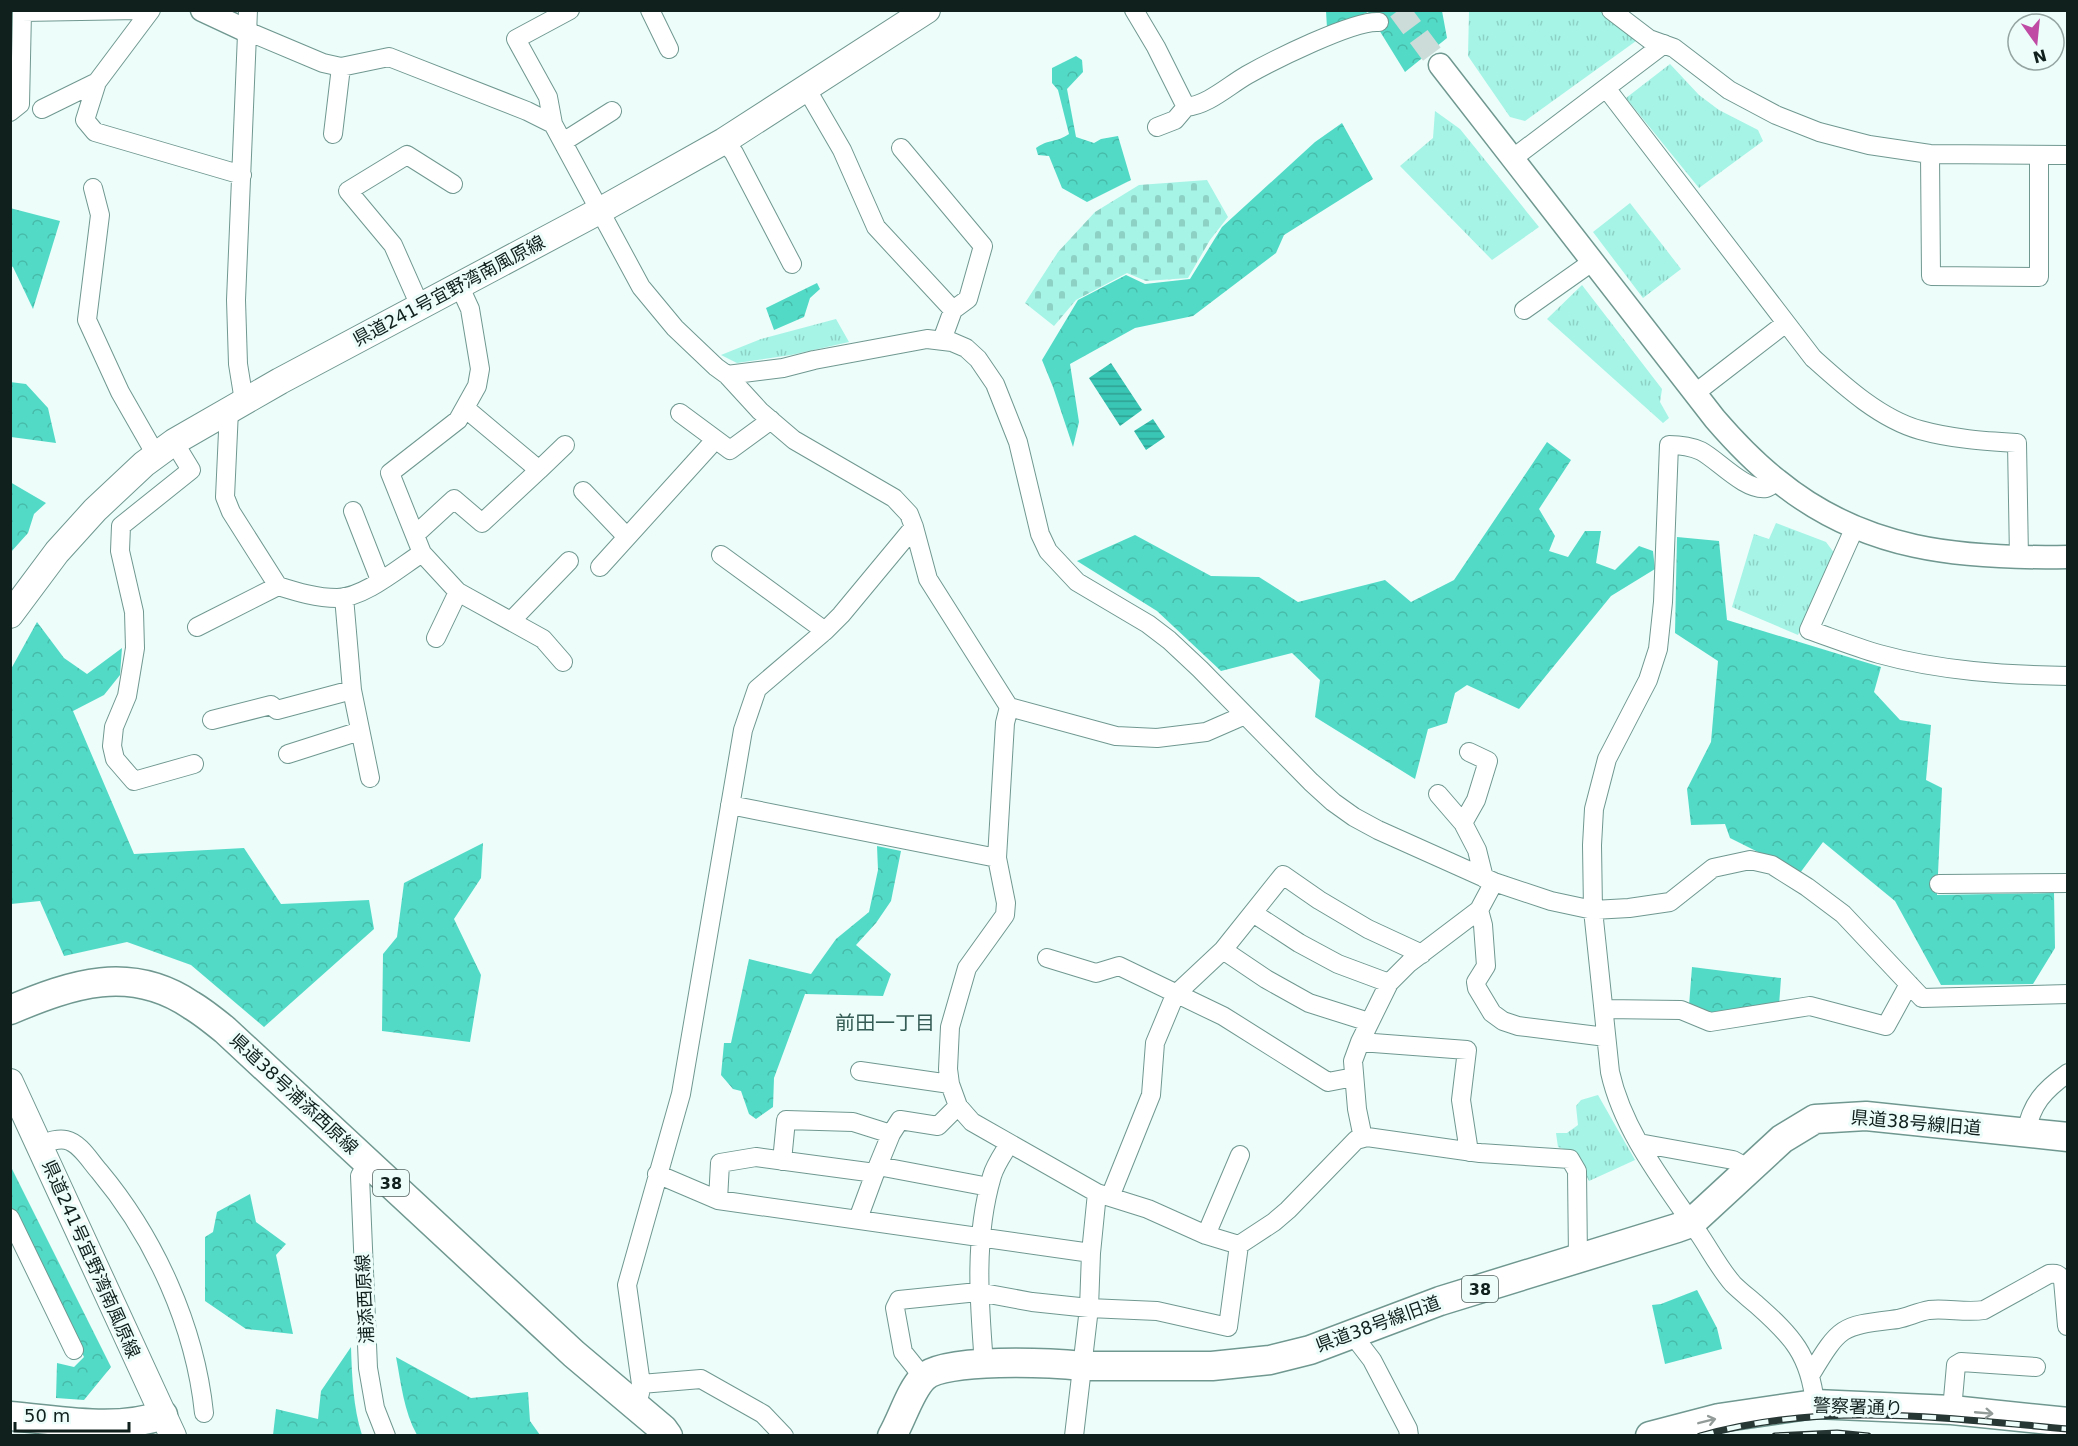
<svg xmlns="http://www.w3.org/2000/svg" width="2078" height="1446" font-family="'DejaVu Sans','Noto Sans JP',sans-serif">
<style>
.grass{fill:url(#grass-tufts)}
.forest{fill:url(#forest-crowns)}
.cemetery{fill:url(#cemetery-stones)}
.water{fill:url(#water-rules)}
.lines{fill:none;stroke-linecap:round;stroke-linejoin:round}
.tertiary-tunnel{stroke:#cbdcd9;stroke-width:22;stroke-dasharray:22 11;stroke-linecap:butt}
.minor-casing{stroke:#709890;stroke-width:20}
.tertiary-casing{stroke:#709890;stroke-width:25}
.secondary-casing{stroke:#709890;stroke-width:28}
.primary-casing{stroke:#709890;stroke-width:31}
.minor{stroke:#fff;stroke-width:18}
.tertiary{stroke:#fff;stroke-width:22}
.secondary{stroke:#fff;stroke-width:26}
.primary{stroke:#fff;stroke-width:28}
.rail-casing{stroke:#263734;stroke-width:7}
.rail{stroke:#ecfdfa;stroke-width:4.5;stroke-dasharray:14;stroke-linecap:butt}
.oneway{stroke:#939b99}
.labels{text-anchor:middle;stroke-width:6;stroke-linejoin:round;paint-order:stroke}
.shield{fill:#ecfdfa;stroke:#52625f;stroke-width:1.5}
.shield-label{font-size:16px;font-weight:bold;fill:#10201d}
.street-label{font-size:18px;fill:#10201d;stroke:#ecfdfa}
.neighbourhood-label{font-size:20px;fill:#345b54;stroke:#ecfdfa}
</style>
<defs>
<pattern id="grass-tufts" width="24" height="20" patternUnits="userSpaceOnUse" patternTransform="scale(1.5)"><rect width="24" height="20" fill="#a5f4e6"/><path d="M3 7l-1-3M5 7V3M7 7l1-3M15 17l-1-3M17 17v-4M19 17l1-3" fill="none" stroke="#8dd1c5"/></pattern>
<pattern id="forest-crowns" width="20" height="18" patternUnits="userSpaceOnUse" patternTransform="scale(1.5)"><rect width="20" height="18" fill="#53dac7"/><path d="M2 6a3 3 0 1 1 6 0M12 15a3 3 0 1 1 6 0" fill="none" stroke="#47bbaa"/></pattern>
<pattern id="cemetery-stones" width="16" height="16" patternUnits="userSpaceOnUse" patternTransform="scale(1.5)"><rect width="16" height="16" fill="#a5f4e6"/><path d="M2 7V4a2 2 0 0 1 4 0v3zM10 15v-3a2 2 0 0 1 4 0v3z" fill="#8dd1c5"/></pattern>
<pattern id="water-rules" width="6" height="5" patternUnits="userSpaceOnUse" patternTransform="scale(1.5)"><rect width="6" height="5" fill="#39c6b4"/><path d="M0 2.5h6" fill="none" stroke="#2fa092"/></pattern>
</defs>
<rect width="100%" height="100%" fill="#ecfdfa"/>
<path class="grass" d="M 1469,11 L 1599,11 L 1607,14 L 1636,41 L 1525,121 L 1510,117 L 1468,56 Z
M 1670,64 L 1699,95 L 1719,110 L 1758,130 L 1763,141 L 1699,188 L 1626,98 Z
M 1435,111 L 1460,129 L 1539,227 L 1492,260 L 1400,166 L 1433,138 Z
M 1630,203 L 1681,269 L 1643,298 L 1593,232 Z
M 1582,285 L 1662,389 L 1660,402 L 1669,418 L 1663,423 L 1547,319 Z
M 836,319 L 849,342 L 791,355 L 737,363 L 721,355 L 761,339 Z
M 1776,523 L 1826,542 L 1835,554 L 1798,635 L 1732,607 L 1754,534 L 1769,539 Z
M 1598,1095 L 1635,1160 L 1589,1181 L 1575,1153 L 1558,1147 L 1556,1133 L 1567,1133 L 1578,1125 L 1576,1106 L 1581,1100 Z"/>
<path class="forest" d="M 1326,11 L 1442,11 L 1447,38 L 1405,72 L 1368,12 L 1345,23 L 1327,28 Z
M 1076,56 L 1082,60 L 1083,72 L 1067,89 L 1076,137 L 1094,143 L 1101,139 L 1118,136 L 1131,180 L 1087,202 L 1062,188 L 1049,156 L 1038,155 L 1036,148 C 1048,139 1056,143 1069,134 L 1058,90 L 1052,83 L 1052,68 Z
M 1342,123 L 1373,179 L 1284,235 L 1276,253 L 1193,316 L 1135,328 L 1070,364 L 1079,422 L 1073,447 L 1053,387 L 1042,360 L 1078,300 L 1126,275 L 1145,284 L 1190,279 L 1222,227 L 1315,142 Z
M 10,208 L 60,221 L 33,309 L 13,267 L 11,266 Z
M 817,283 L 820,289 L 810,298 L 804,317 L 774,330 L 766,308 Z
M 10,382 L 26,384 L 48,408 L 56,443 L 11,437 Z
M 1547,442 L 1571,460 L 1539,509 L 1555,536 L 1549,551 L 1568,557 L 1585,531 L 1601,531 L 1596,563 L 1615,570 L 1639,546 L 1653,551 L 1655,569 L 1611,596 L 1519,709 L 1467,685 L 1455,693 L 1447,723 L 1428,729 L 1415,779 L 1315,717 L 1320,680 L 1292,653 L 1221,671 L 1157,611 L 1077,561 L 1135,535 L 1211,576 L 1259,577 L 1298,602 L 1385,580 L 1411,602 L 1454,580 Z
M 10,482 L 46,503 L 34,514 L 28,533 L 11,552 Z
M 1677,537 L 1719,541 L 1727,620 L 1881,667 L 1874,692 L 1900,720 L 1931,725 L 1926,780 L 1942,788 L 1937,895 L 2054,893 L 2055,948 L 2033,984 L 1941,985 L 1895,901 L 1823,842 L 1800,873 L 1730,838 L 1725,824 L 1691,825 L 1687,789 L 1711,742 L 1718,661 L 1675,633 Z
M 37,622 L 64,658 L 87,674 L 122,648 L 120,675 L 104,695 L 73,711 L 134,854 L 244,848 L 281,904 L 369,900 L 374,929 L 264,1027 L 191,965 L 127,942 L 64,956 L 40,901 L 11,904 L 11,669 Z
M 483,843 L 481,878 L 454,919 L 481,975 L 470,1042 L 382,1031 L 383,954 L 397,937 L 404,883 Z
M 877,846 L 901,851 L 891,901 L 876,923 L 856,945 L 891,974 L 883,996 L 805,994 L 774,1078 L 773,1107 L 756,1119 L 749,1114 L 741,1091 L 733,1089 L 721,1075 L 724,1043 L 731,1043 L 749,959 L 811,974 L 836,939 L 869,912 L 878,870 Z
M 1692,967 L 1781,978 L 1779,1006 L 1708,1016 L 1689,1006 Z
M 10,1165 L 111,1367 L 84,1400 L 56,1398 L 57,1363 L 74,1367 L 84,1357 L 11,1211 Z
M 250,1194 L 256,1222 L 286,1244 L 276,1255 L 293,1334 L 246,1329 L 205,1301 L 205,1237 L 213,1232 L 217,1212 Z
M 1697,1290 L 1717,1328 L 1722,1349 L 1665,1364 L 1652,1305 L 1661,1304 Z
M 351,1347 C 352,1377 353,1407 362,1435 L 273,1435 L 276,1409 L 318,1419 L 321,1391 Z
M 396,1357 L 471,1398 L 528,1392 L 530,1421 L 540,1435 L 417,1435 C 404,1412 401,1383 396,1357 Z"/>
<path class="cemetery" d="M 1207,180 L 1228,217 L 1210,240 L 1188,278 L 1146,281 L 1127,273 L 1076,300 L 1054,326 L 1025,303 L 1058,252 L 1095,212 L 1139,185 Z"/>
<path class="water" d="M 1111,363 L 1142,410 L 1120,426 L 1089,378 Z
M 1153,419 L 1165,437 L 1146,450 L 1134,431 Z"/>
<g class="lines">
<path class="tertiary-tunnel" d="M 1399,10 L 1440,65"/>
<defs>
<path id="minor" d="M 151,10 L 97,82 L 85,120 L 95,132 L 242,175
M 570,10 L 516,39 L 548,97 L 553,124 L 641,287 L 675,328 L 716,367 L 727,375 L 760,411 L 794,440 L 894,498 L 909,514 L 914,527 L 928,579 L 1009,707 L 1005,723 L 997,858 L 1006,903 L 1005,915 L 967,968 L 950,1027 L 948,1069 L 950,1084 L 958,1106 L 972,1122 L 1097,1193 L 1148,1209 L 1206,1235 L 1239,1245 L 1274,1222 L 1288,1210 L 1356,1140 L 1367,1137 L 1480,1153 L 1570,1159 L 1577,1171 L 1578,1259
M 650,10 L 669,49
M 1134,10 L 1156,47 L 1186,107
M 1611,10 L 1649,39 L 1674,48 L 1729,90 L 1776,115 L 1819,132 L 1869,145 L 1930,154 L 2068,155
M 247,31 L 323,63 L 341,67 L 389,57 L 527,111 L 553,124
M 806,88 L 842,150 L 876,227 L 953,310
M 1606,88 L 1813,358 C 1843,385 1880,419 1920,430 C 1952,439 1985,441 2017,443 L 2019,558
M 42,109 L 97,82
M 10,112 L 20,104 L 22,12 L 139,10
M 1157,127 L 1175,120 L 1186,107 C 1208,105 1228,86 1247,75 C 1272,61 1353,20 1379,22
M 333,134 L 341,67
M 724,141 L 734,153 L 792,264
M 563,142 L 612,111
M 901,148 L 983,246 L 968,299 L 953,310 L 942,340
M 1930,154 L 1931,276 L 2039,277 L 2039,155
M 1512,159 L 1664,44
M 93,188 L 100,215 L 87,320 L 120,392 L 156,455
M 459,285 L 470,309 L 480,369 L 477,386 L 458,420 L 390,473 L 422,553 L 458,592 L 543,639 L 563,662
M 420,306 L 393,245 L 348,191 L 407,155 L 453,184
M 1524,310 L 1592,262
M 727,375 L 783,368 L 814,360 L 927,339 L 952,342 L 966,348 L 978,359 L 995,384 L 1018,442 L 1040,534 L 1048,551 L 1077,582 L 1148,624 L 1169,640 L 1200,669 L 1311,782 L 1333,802 L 1354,817 L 1378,830 L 1494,882 L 1551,901 L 1593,910 L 1629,908 L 1670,902 L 1713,868 L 1750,860 L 1772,865 L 1807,887 L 1843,914 L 1922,998 L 2068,994
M 1694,394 L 1786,323
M 244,401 L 238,364 L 236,300 L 248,10
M 229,410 L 225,497 L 231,512 L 278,586 C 297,592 317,598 337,598 C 364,598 400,567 422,553
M 680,413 L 730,450 L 771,420
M 174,442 L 191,470 L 121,526 L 120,551 L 134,612 L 135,648 L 127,696 L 114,727 L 112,746 L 115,759 L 134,781 L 194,764
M 539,470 L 565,445
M 1778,481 C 1775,483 1769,487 1766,488 C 1745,491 1718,460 1701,451 C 1690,446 1680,445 1669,445 L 1663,602 L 1658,649 L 1648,680 L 1607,759 L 1594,809 L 1592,845 L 1593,910 L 1610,1072 C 1623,1131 1663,1181 1697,1231 C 1709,1248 1719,1268 1733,1284 C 1740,1291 1749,1298 1757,1305 C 1792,1336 1810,1355 1815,1404
M 583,491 L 627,537
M 353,511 L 380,580
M 1855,527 L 1809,630 C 1832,638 1855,647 1879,654 C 1940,671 2005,675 2068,676
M 415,535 L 454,499 L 482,523 L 539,470 L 465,408
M 721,555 L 825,631
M 600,567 L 715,440
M 344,597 L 352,690 L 370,778
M 511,621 L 569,561
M 197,627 L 278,586
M 436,638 L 458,592
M 1009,707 L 1116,736 L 1157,738 L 1206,732 L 1245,715
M 212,720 L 271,705 L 277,710 L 352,690
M 1469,752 L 1488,761 L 1476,800 L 1463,823 L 1477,850 L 1484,878
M 288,754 L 360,731
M 1438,794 L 1463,823
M 730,805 L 997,858
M 1939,884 L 2068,883
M 1479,910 L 1483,925 L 1486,966 L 1476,982 L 1477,988 L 1492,1013 L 1503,1021 L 1518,1026 L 1606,1037
M 1253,913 L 1299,943 L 1338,964 L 1389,983
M 1223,950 L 1266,979 L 1309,1003 L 1369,1022
M 1047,958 L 1096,973 L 1119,966 L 1223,1016 L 1328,1082 L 1354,1077
M 1604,1009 L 1681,1010 L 1710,1022 L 1810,1006 L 1886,1026 L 1909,984
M 1360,1042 L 1467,1050 L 1461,1100 L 1469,1152
M 860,1071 L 950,1084
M 2026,1133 C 2031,1104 2044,1090 2068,1073
M 1363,1138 L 1357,1109 L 1353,1061 L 1360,1042 L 1389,983 L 1409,963 L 1479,910 L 1494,882
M 1639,1143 L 1733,1160 L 1748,1168
M 39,1145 C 48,1142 57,1138 66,1140 C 80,1143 90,1161 99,1171 C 155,1238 195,1326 204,1413
M 782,1161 L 786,1120 L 853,1122 L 891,1134 L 900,1120 L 938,1126 L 958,1106
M 368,1162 L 360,1176 L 368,1368 L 375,1408 L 386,1436
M 878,1166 L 989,1187
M 657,1174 L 718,1200 L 1091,1253
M 1110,1197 L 1151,1095 L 1155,1043 L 1175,995 L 1223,950 L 1283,875 L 1319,900 L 1368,929 L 1422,954
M 718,1200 L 720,1163 L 756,1157 L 875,1173 L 891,1134
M 10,1218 L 74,1350
M 858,1219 L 875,1173
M 1206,1235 L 1240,1155
M 1352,1334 L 1372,1360 L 1408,1429 L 1409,1436
M 984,1364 C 979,1301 974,1237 992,1176 C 995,1165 1003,1154 1009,1144
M 1811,1374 C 1841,1324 1842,1326 1898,1319 C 1908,1317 1918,1312 1929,1310 C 1947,1308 1966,1313 1984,1310 L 2049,1274 C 2056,1273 2059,1274 2063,1280 L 2067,1326
M 923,1377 L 903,1352 L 895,1308 L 899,1300 L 978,1292 L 1032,1302 L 1089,1308 L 1157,1311 L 1228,1327 L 1239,1245
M 641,1384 L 701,1379 L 763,1414 L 784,1436
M 636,1406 L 640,1393 L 641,1384 L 627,1285 L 681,1094 L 743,730 L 757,689 L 825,631 L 841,615 L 914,527
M 1952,1410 L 1956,1365 L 1961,1362 L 2036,1367
M 1074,1436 L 1089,1308 L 1091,1253 L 1097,1193"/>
<path id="tertiary" d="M 202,10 L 247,31
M 1440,65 L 1715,419 C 1734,441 1754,462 1777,480 C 1863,551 1961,559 2068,557"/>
<path id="secondary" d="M 10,615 L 57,552 L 95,510 L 144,464 L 174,442 L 280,381 L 601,210 L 724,141 L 927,10
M 10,1082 L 173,1436"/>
<path id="primary" d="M 10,1010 C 72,984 130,964 191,1005 C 203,1012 214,1021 225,1030 L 574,1354 L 663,1429 L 668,1436
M 10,1416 C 60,1420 115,1432 163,1415
M 892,1436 C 902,1419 910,1391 923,1378 C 943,1357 1052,1363 1083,1366 L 1212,1366 L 1270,1360 L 1310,1350 L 1440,1301 L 1677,1228 L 1691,1223 L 1782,1139 L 1815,1119 L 1866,1116 L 2068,1137
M 1650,1436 L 1719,1418 L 1815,1404 L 1952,1410 L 2068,1422"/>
</defs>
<use href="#minor" class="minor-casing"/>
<use href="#tertiary" class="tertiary-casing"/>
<use href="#secondary" class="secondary-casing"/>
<use href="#primary" class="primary-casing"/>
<use href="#minor" class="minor"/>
<use href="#tertiary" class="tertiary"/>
<use href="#secondary" class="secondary"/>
<use href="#primary" class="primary"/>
<defs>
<path id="rail" d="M 1700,1436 C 1822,1401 1944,1418 2068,1429
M 1775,1436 L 1837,1433 L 1868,1436"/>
</defs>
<use href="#rail" class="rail-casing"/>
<use href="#rail" class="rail"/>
</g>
<defs><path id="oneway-shaft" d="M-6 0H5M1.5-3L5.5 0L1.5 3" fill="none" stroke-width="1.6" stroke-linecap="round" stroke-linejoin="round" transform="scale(1.5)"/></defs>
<g class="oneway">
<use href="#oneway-shaft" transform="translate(1984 1413) rotate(5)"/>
<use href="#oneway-shaft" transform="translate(1707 1421) rotate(-14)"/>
</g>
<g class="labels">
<g class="shield">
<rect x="373" y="1170" width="36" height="26" rx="4.5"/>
<rect x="1462" y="1276" width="36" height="26" rx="4.5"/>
</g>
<g class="shield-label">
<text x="391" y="1189">38</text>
<text x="1480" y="1295">38</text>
</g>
<g class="street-label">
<text transform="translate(449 291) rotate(-28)" y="6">県道241号宜野湾南風原線</text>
<text transform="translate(294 1094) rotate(43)" y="6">県道38号浦添西原線</text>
<text transform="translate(1916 1123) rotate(5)" y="6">県道38号線旧道</text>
<text transform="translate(91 1259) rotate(66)" y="6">県道241号宜野湾南風原線</text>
<text transform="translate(365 1299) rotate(-93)" y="6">浦添西原線</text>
<text transform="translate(1378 1324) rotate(-20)" y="6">県道38号線旧道</text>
<text transform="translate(1858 1407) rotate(2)" y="6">警察署通り</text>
</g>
<g class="neighbourhood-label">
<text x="885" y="1030">前田一丁目</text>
</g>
</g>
<rect width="2078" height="1446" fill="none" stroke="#10201d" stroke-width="24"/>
<g transform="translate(2036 42) rotate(165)"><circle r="28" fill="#ecfdfa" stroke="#94a5a2" stroke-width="1.5"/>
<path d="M0-4.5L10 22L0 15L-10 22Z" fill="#bf4ba4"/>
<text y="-9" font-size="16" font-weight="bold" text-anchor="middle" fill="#10201d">N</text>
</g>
<path d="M15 1422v9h114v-9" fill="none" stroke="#10201d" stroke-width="3"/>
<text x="24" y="1422" font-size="18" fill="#10201d" stroke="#ecfdfa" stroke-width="4.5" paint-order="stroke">50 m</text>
</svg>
